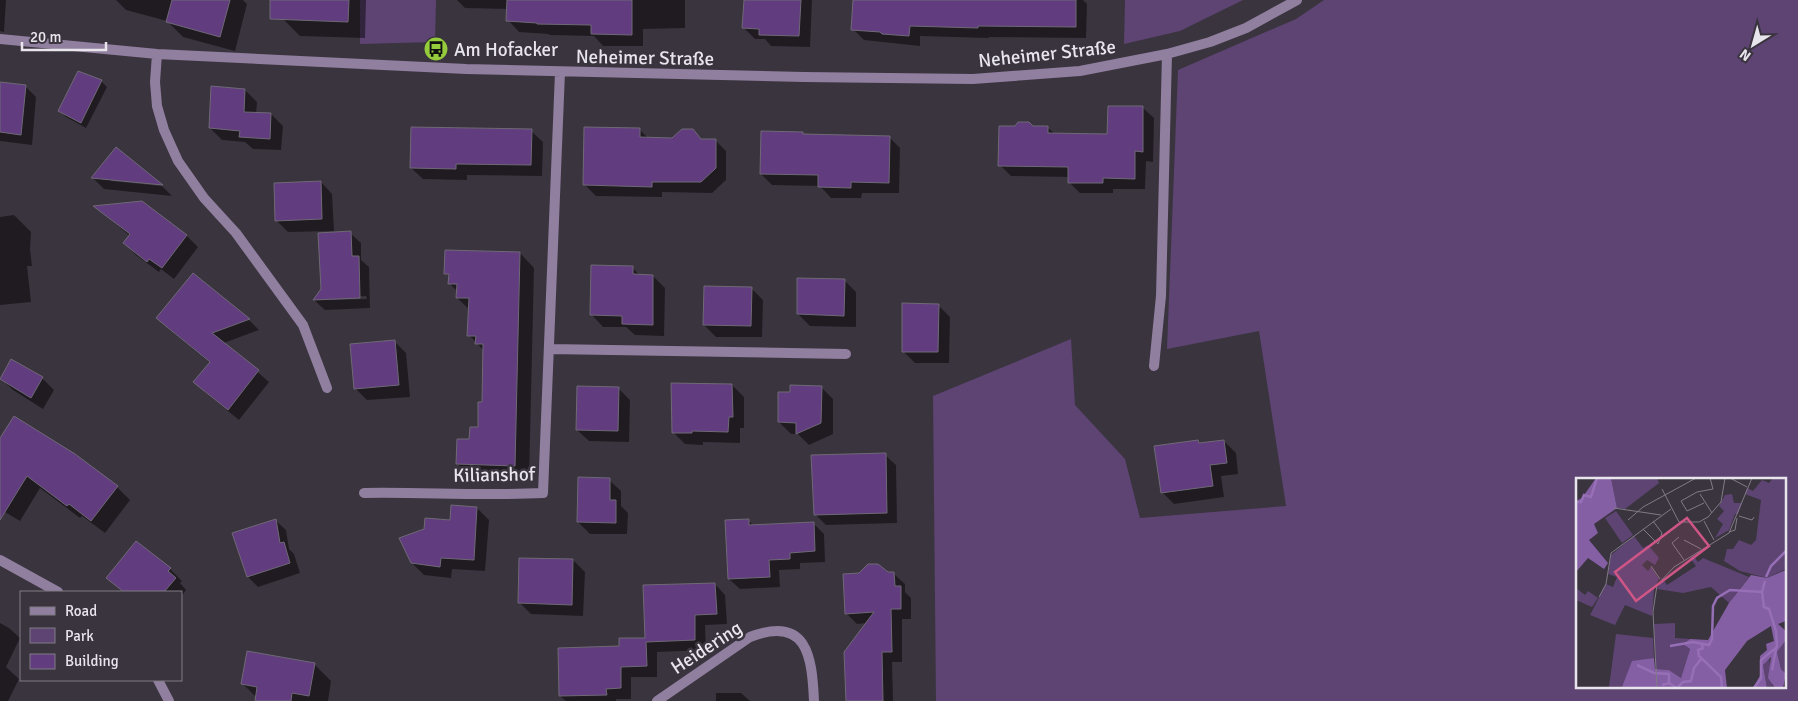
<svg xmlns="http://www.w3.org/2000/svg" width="1798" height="701" font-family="Signika,sans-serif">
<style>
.green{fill:#5d4472;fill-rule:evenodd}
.shadow{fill:#0007;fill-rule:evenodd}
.building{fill:#613c7e;stroke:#6f6975}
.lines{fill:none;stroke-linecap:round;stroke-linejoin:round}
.street{stroke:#907f9f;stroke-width:10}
.labels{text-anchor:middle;stroke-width:5;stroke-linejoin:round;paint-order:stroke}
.poi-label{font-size:19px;fill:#e9e5ec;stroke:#3a343f;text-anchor:start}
.street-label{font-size:19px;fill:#e9e5ec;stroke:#3a343f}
.inset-river{fill:none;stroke:#966fb6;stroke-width:2.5}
.inset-road{fill:none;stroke:#807b84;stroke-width:1}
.view{fill:#ce5686;fill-opacity:0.15;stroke:#ce5686;stroke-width:2.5}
.inset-edge{fill:none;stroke:#e9e5ec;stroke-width:2.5}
</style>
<rect width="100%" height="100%" fill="#3a343f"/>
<path class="green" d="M 360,0 L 436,0 L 435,42 L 360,44 Z
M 1125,0 L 1243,0 L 1180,31 L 1124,44 Z
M 1324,0 L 1798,0 L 1798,701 L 936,701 L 933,396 L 1071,339 L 1075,405 L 1125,459 L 1140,518 L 1286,506 L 1259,331 L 1167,349 L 1178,70 L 1296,19 ZM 1577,480 L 1784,480 L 1784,687 L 1577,687 Z"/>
<path class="shadow" d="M 0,0 L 6,0 L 4,32 L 0,31 Z
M 116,0 L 243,0 L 247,4 L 235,51 L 183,37 L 167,21 L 126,10 Z
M 284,0 L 366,0 L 365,38 L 300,36 L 283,19 Z
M 457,0 L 685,0 L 685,28 L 643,29 L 643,46 L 603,46 L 594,36 L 550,35 L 548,34 L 519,32 L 508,20 L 508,9 L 465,8 Z
M 745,0 L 812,0 L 810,47 L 771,46 L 765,39 L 755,39 L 744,28 Z
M 854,0 L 1083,0 L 1087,4 L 1086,38 L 989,37 L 988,38 L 920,36 L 920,46 L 864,40 L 853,29 Z
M 101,81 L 107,87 L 86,128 L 66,117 L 60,111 Z
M 0,83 L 25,86 L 36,97 L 32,145 L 0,141 Z
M 245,90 L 257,102 L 256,114 L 271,114 L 283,126 L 281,150 L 253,149 L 245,142 L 222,140 L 210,128 Z
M 1143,108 L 1154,118 L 1153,162 L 1146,161 L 1145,189 L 1113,189 L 1113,193 L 1080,193 L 1069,182 L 1069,177 L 1011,176 L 1000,165 L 1032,127 L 1048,128 L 1055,134 L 1108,135 Z
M 640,130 L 649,139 L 673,139 L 693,130 L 702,140 L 715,140 L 726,151 L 726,180 L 712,193 L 662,192 L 662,197 L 596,196 L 585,185 Z
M 531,131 L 543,142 L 542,176 L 467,175 L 467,180 L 423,179 L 411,168 Z
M 802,133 L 804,135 L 889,137 L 900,148 L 899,193 L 862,193 L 861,198 L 831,198 L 820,186 L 772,185 L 761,174 Z
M 93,178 L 111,178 L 111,181 L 162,186 L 172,196 L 104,189 Z
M 321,182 L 332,194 L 334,231 L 288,232 L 277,221 Z
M 142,202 L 187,236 L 198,247 L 174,279 L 161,269 L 159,272 L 136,255 L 124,243 L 130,236 L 96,207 Z
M 14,215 L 31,232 L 30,249 L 32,266 L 27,266 L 31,302 L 0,305 L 0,217 Z
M 350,233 L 361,243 L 361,260 L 369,267 L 370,308 L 325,310 L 314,300 L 322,290 ZM 366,296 L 367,299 L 331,300 L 331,298 Z
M 520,253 L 534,268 L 529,480 L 472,478 L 458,464 L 479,429 L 483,404 L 484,351 L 469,335 L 470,310 L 457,298 L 458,292 L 450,284 L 450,277 L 446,273 Z
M 632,267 L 640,276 L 653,276 L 665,288 L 664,336 L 635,335 L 626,327 L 603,327 L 592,315 Z
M 193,275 L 249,320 L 259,330 L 224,343 L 269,382 L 239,420 L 206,393 L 195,382 L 210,363 L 169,329 L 158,318 Z
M 844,280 L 856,292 L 856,327 L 810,326 L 798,314 Z
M 751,288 L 763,300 L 762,337 L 716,337 L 704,325 Z
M 938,305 L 950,317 L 949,363 L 915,363 L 903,351 Z
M 395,342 L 406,353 L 410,397 L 367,400 L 355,388 Z
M 1,378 L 42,378 L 54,390 L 43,409 L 13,390 Z
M 732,385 L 744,397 L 744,428 L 740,428 L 740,443 L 703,442 L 703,445 L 685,444 L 673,432 Z
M 821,387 L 833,399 L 833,434 L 809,445 L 798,434 L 791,434 L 779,422 L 792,393 Z
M 618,388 L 630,400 L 629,442 L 589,441 L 577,430 Z
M 0,436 L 117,487 L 130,500 L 105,533 L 82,516 L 80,518 L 40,488 L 20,521 L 0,509 Z
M 1198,441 L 1201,444 L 1224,441 L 1236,453 L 1238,474 L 1221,476 L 1224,497 L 1174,504 L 1162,492 Z
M 885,455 L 896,465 L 897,523 L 826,525 L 815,514 Z
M 609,480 L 621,491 L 621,506 L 628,513 L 627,534 L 590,534 L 578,522 Z
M 477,508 L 489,520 L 485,571 L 452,569 L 451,578 L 424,575 L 412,563 L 451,522 Z
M 275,520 L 286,530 L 289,549 L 294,554 L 300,573 L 258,587 L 248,577 Z
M 748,520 L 754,526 L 813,523 L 824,534 L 825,562 L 800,563 L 800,569 L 779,570 L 780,587 L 740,589 L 729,579 Z
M 573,560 L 585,572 L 583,616 L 531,614 L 519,602 Z
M 170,569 L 182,581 L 180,583 L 186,590 L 181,597 L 181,592 L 123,592 L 108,578 Z
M 887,573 L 894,574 L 905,584 L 905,592 L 911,598 L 911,619 L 902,619 L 902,662 L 892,662 L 893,701 L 847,701 L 867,623 L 857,624 L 846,613 Z
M 715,584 L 725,595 L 727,624 L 705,625 L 706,650 L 657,652 L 657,677 L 631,677 L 631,699 L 616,699 L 616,701 L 566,701 L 560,696 L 620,648 L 646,639 Z
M 0,623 L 9,628 L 20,638 L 6,667 L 19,679 L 8,701 L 0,701 Z
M 314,664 L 331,681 L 328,701 L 256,701 L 257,698 L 242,683 Z
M 716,693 L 741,693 L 750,701 L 716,701 Z"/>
<path class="building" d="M 172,0 L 230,0 L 220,37 L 166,22 Z
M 270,0 L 349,0 L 348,22 L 270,19 Z
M 507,0 L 632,0 L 632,35 L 591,34 L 591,25 L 537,24 L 537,23 L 506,21 Z
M 744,0 L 801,0 L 799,36 L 759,35 L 759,29 L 742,28 Z
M 853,0 L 1076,0 L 1076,27 L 978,26 L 978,28 L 910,26 L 909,36 L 882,34 L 880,32 L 851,30 Z
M 78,71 L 102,80 L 81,123 L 58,111 Z
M 0,82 L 26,85 L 21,135 L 0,132 Z
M 211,86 L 245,89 L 244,112 L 271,113 L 270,139 L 239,137 L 240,131 L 209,128 Z
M 1108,106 L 1143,106 L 1143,152 L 1135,151 L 1135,179 L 1103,178 L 1103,183 L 1068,183 L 1068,167 L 998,166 L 999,126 L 1015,126 L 1018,122 L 1029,122 L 1033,126 L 1048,126 L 1048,133 L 1107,134 Z
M 411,127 L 532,129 L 531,165 L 456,164 L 456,169 L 410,168 Z
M 584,127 L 640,128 L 640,137 L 672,138 L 682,129 L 693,129 L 701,139 L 716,139 L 716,168 L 701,182 L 652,182 L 652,187 L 583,185 Z
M 761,131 L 803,132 L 803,134 L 890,136 L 889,183 L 851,182 L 851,188 L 818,187 L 818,175 L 760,174 Z
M 116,147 L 163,185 L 91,178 Z
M 321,181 L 322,219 L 275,221 L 274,183 Z
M 142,201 L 187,235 L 162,268 L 149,259 L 147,262 L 123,243 L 130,234 L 93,206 Z
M 351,231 L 352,256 L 359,256 L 360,298 L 313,300 L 321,289 L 318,233 Z
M 445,250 L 520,252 L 515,466 L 456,464 L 457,439 L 469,439 L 470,427 L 478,427 L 478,402 L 482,402 L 483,344 L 475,344 L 476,336 L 467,336 L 469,298 L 456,298 L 457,284 L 448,284 L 449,274 L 444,274 Z
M 591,265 L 633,266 L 633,274 L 653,275 L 653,325 L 622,324 L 622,316 L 590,315 Z
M 193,273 L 250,319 L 212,333 L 259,370 L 228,410 L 193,382 L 210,362 L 156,318 Z
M 797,278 L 845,279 L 844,316 L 797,314 Z
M 704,286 L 752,287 L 751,326 L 703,325 Z
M 902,303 L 939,304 L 938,352 L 902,352 Z
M 395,340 L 399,385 L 354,389 L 350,344 Z
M 11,359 L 43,377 L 31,398 L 0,379 Z
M 671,383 L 732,384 L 733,417 L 729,417 L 728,432 L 692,431 L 692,433 L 672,433 Z
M 790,385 L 822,386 L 821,423 L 796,434 L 796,423 L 778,422 L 778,392 L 790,392 Z
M 577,386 L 619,387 L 618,431 L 576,430 Z
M 14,416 L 75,454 L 118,486 L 91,521 L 69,504 L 67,506 L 27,476 L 0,520 L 0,438 Z
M 1198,440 L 1199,443 L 1224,440 L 1227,463 L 1210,465 L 1213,486 L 1161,493 L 1154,446 Z
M 886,453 L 887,513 L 814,515 L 811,455 Z
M 578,477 L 610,478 L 610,500 L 616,500 L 616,523 L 577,522 Z
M 451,505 L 477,507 L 474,560 L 441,558 L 440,567 L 411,563 L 399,538 L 424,529 L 425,518 L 450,520 Z
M 276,519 L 280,543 L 284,542 L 290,563 L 247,577 L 232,533 Z
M 749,519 L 749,525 L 814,522 L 815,551 L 790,553 L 790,559 L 769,560 L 770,577 L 728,579 L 725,520 Z
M 136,541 L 171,568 L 168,571 L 176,578 L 164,592 L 124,592 L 106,578 Z
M 519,558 L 573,559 L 572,605 L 518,603 Z
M 868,564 L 878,564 L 888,572 L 894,572 L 895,586 L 901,586 L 901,609 L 891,609 L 892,652 L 882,652 L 883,701 L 846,701 L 844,652 L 874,612 L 845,614 L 843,574 L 859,573 Z
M 715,583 L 717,614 L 695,615 L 695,640 L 646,642 L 647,666 L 621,667 L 621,688 L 606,689 L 607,695 L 559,696 L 558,648 L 619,646 L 619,638 L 645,638 L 643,585 Z
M 247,651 L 315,663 L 309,696 L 292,693 L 291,701 L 255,701 L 257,687 L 241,684 Z"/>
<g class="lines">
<path class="street" d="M 0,39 L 157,54 L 466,69 L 804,77 L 973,79 L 1080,71 L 1167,54 L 1210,42 L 1246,28 L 1297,0
M 157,54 L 155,82 L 157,106 L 164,130 L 178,161 L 204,198 L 236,233 L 303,325 L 327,388
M 549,349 L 846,354
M 1154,366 L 1161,296 L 1167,54
M 364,493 C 423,492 483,496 543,493 L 560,72
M 0,560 L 58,592
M 158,680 L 169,701
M 657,701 L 750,637 C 807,615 812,656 814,701"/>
</g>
<defs>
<symbol id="bus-disc" viewBox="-11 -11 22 22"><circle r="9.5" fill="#94cc3c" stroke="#3a343f"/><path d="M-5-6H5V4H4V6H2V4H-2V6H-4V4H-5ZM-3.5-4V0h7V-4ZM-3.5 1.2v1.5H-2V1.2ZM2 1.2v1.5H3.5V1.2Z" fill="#111"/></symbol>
</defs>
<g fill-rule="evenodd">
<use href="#bus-disc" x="422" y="35" width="28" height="28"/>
</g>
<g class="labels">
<g class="poi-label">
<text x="454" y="56">Am Hofacker</text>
</g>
<g class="street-label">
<text transform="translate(1047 53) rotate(-6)" y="7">Neheimer Straße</text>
<text transform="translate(645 57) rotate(1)" y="7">Neheimer Straße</text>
<text transform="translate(494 474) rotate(-1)" y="7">Kilianshof</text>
<text transform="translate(706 647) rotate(-33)" y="7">Heidering</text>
</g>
</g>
<g transform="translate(1576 478)">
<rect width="210" height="210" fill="#3a343f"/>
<path d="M 35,0 L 81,0 L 83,5 L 49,31 L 41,30 ZM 197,0 L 210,0 L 210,91 L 191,100 L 164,93 L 148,83 L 151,71 L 157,71 L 163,62 L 175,67 L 180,62 L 185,22 L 169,16 L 171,10 L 177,13 L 186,2 L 193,5 ZM 156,16 L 158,25 L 166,25 L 162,36 L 159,36 L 153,52 L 139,60 L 147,46 L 141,41 L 148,33 L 143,28 L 149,17 ZM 40,33 L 57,57 L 46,65 L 29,40 ZM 58,58 L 67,70 L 72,67 L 83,80 L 79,87 L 71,82 L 66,87 L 72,93 L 75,89 L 83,101 L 78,111 L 76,138 L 49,127 L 39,147 L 14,137 L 30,106 L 37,109 L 41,99 L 32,96 L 35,77 ZM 117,77 L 122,84 L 127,80 L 173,99 L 153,125 L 135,109 L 107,115 L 81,111 L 86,100 L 91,107 L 120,88 L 114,80 ZM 0,110 L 9,117 L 12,113 L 22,120 L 16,129 L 0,122 ZM 99,145 L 99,160 L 114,161 L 108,166 L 114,171 L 105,200 L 93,192 L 80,191 L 78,146 ZM 40,156 L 77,160 L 78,180 L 63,183 L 46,209 L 33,209 ZM 210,162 L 210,197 L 205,191 L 201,174 ZM 193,179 L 196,207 L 199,210 L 191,210 L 187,187 Z" fill="#5d4472"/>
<path d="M 20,0 L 35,0 L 41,30 L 18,46 L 22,55 L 13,62 L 32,85 L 28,91 L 12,80 L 0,94 L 0,23 L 6,20 ZM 210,92 L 210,143 L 202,146 L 210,153 L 210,162 L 201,174 L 205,191 L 210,196 L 207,210 L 199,210 L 192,200 L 195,179 L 187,187 L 191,210 L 177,210 L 185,196 L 184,178 L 191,172 L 190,166 L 198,163 L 195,148 L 171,163 L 149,192 L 151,210 L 33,210 L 46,209 L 56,183 L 78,180 L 79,191 L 93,192 L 105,200 L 114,171 L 107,166 L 114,161 L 132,162 L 153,125 L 175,97 L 191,100 Z" fill="#855fa4"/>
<path class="inset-river" d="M 0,24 L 5,24 L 8,17 L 15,19 L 21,0M 190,99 L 195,88 L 210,73M 125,165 L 127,170 L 122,172 L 123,178 L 145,199 L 146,210M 94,168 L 117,164 L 133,167 L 136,161 L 137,128 L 141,120 L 154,112 L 186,114 L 189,103M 61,187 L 78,195 L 93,196 L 93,205M 196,192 L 200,171M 86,207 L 93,205 L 101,210 L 107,204 L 115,203 L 118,190 L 125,181M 178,210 L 185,200 L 185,182 L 201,169 L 200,153 L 193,131 L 188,129 L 186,114"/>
<path class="inset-road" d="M 154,0 L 171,9M 86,11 L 103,44 L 123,44 L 132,39 L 145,24 L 149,0M 124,16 L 136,35M 128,25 L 111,33 L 105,23 L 121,14 L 137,11 L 134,0M 38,30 L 85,37M 163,38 L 176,42 L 178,39M 52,42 L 67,29 L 120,0M 128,43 L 138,62M 67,51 L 82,66 L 86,55 L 77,43M 153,54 L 159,52 L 161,40M 103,59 L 96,65 L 108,82M 108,62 L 125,71M 75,88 L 84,101M 23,119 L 30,106 L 35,75 L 95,31M 81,210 L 77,134 L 81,107 L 98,89 L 153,55 L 176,0"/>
<path class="view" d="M 111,40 L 133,68 L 60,123 L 39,94 Z"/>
<rect width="210" height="210" class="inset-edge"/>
</g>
<rect x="20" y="591" width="162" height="90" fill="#3a343f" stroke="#807b84"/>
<rect x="30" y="607" width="25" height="8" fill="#907f9f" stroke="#807b84"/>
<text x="65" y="616" font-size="15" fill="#e9e5ec">Road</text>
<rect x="30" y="628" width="25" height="15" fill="#5d4472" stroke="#807b84"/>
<text x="65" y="641" font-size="15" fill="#e9e5ec">Park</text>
<rect x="30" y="654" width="25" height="15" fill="#613c7e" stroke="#807b84"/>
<text x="65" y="666" font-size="15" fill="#e9e5ec">Building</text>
<g transform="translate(1753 45) rotate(217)" stroke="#3a343f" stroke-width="4" paint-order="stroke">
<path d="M0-4L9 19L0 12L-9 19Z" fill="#e9e5ec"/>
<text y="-8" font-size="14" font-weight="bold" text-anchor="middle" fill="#e9e5ec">N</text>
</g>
<path d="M22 42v8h84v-8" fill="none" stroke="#e9e5ec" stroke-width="2.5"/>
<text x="30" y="42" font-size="15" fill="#e9e5ec" stroke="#3a343f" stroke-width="4" paint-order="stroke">20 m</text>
</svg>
